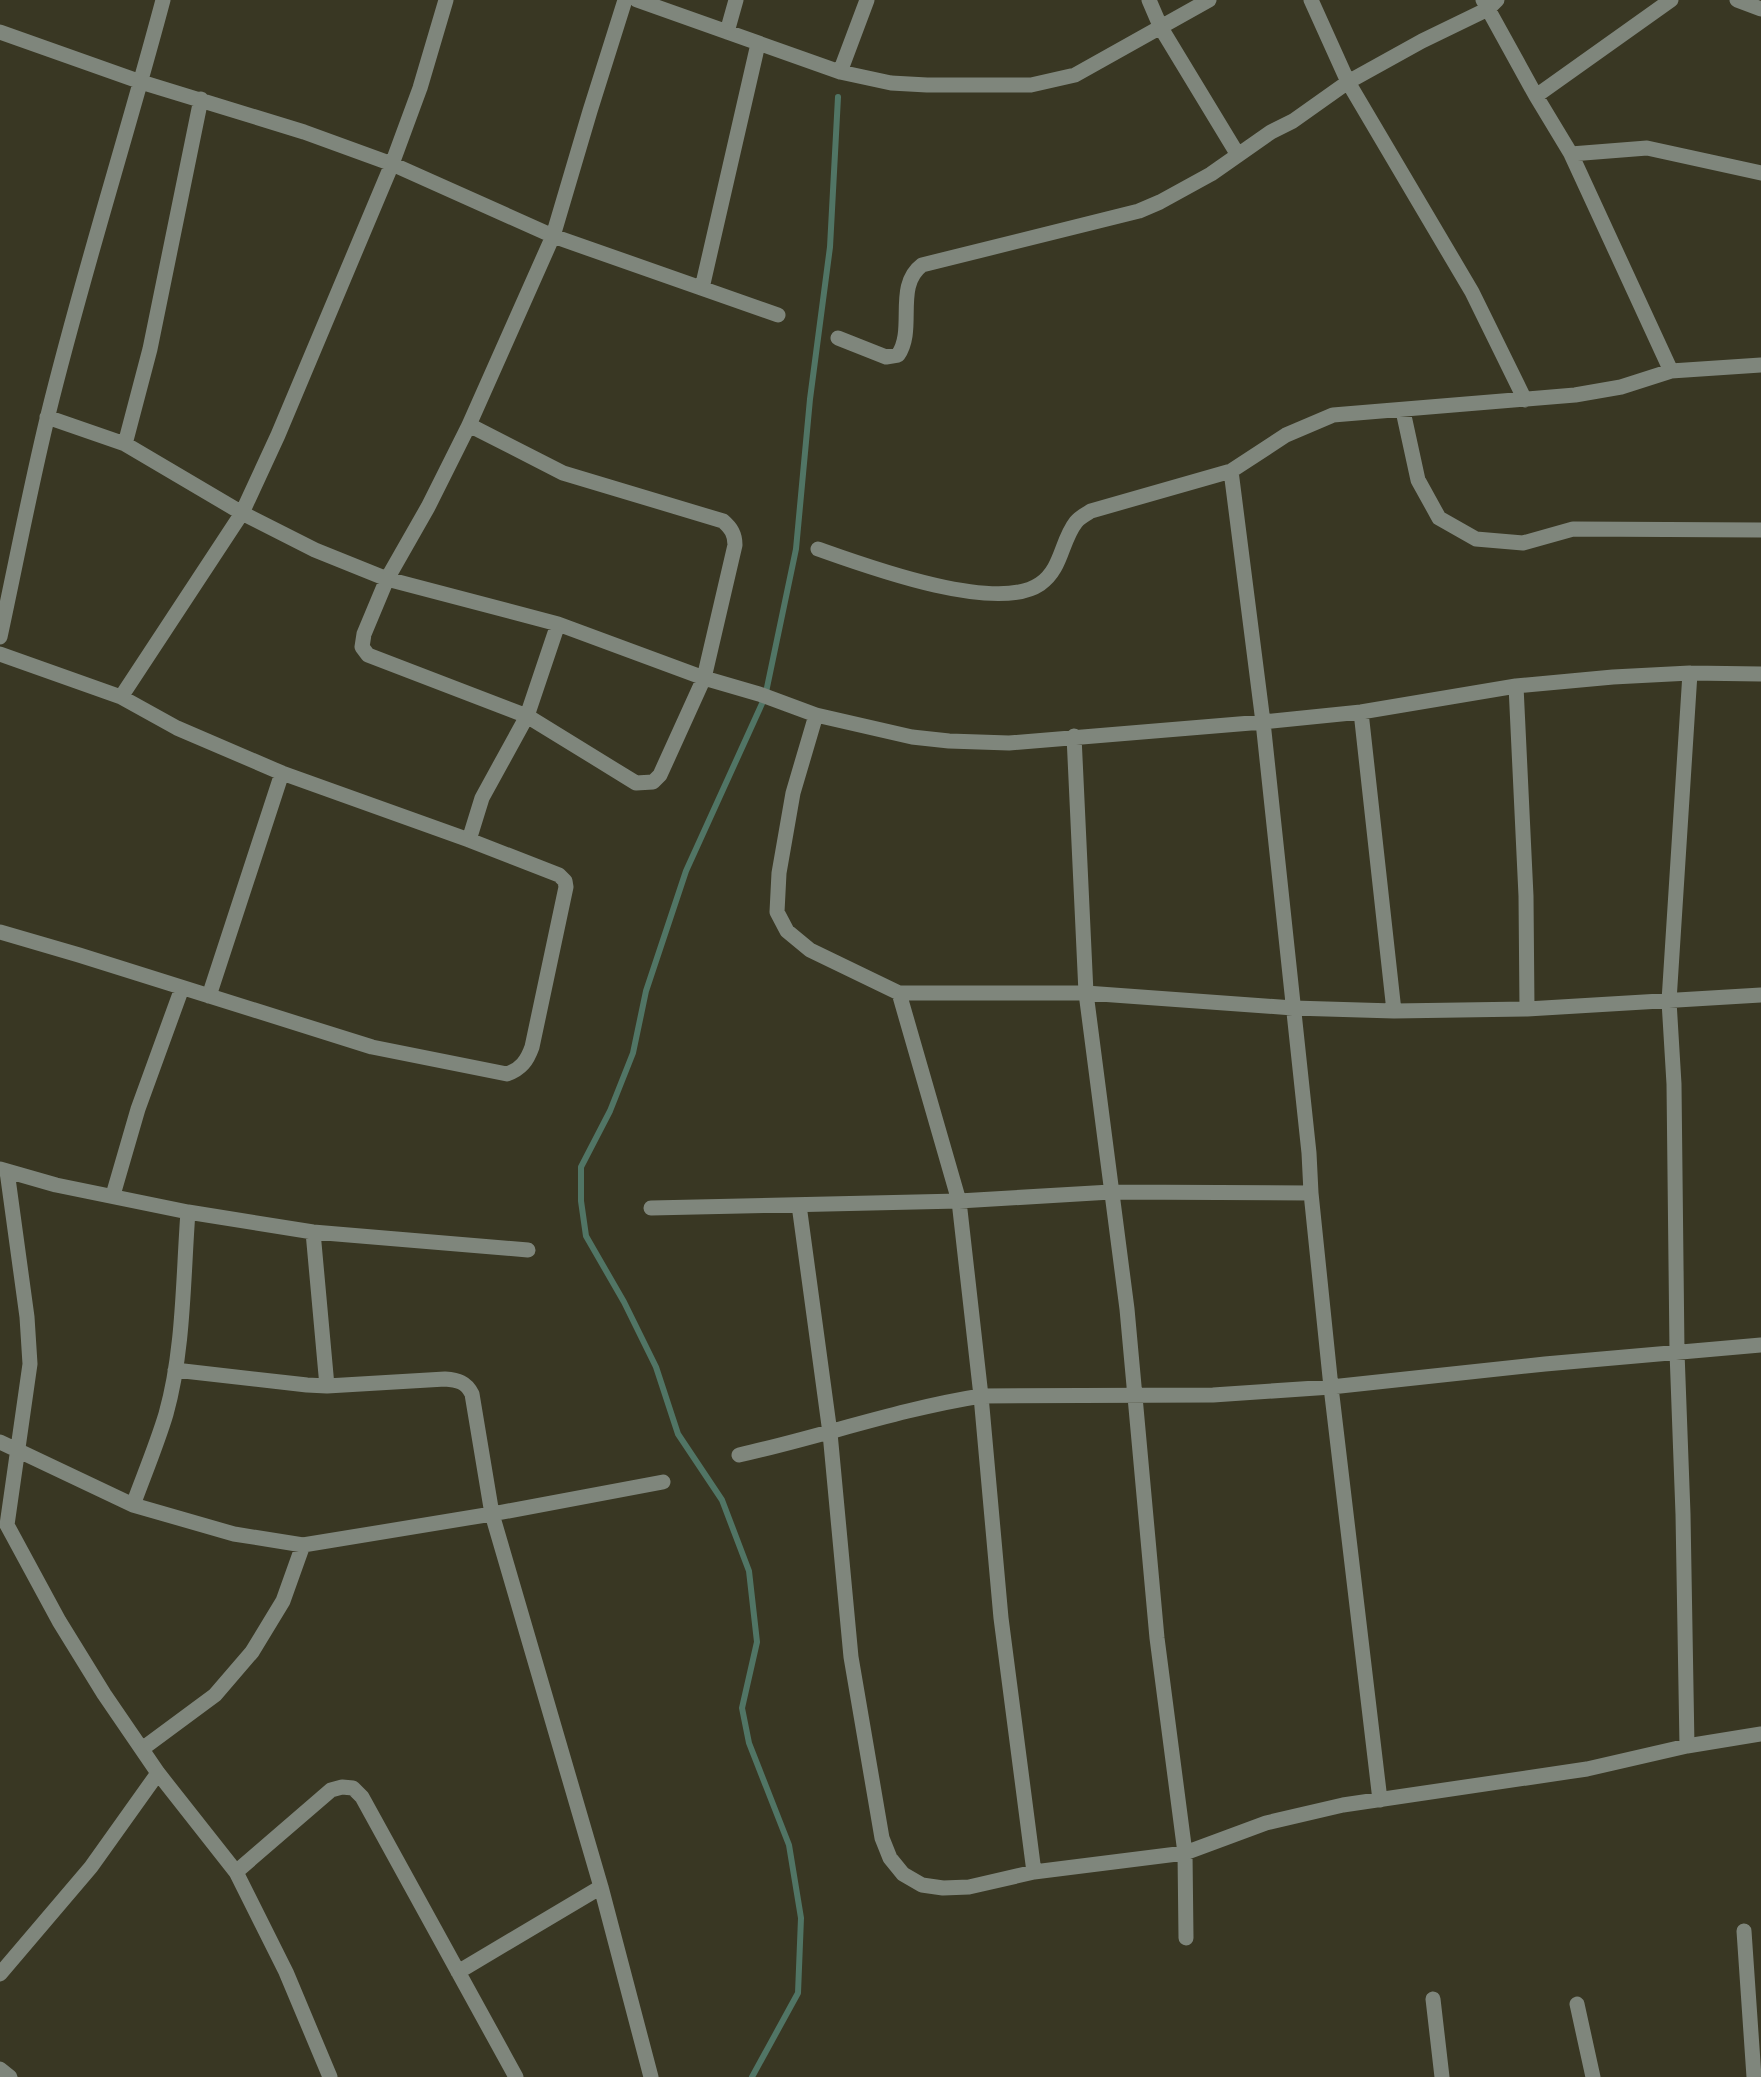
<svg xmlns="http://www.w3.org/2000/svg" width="1761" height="2077" font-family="'Sofia Sans Condensed',sans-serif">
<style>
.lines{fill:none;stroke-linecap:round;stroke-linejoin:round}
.stream{stroke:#517565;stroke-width:6}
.minor{stroke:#7f867c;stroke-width:15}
</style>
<rect width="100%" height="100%" fill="#393723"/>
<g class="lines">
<path class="stream" d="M 752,2077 L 798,1993 L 801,1918 L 789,1845 L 749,1743 L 742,1708 L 757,1642 L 749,1571 L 722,1500 L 678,1434 L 656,1367 L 624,1302 L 586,1236 L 581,1201 L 581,1167 L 610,1111 L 633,1053 L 646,991 L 686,871 L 765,697 L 796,549 L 810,399 L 830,247 L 838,97"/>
<path class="minor" d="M 637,0 L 840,72 L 891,83 L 927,85 L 1031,85 L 1075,75 L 1209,0
M 1149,0 L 1161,28 L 1238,155
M 1311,0 L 1348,82 L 1472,292 L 1525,400
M 1483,0 L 1536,96 L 1571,154 L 1671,371
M 1737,0 L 1761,9
M 0,32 L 141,82 L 304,132 L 392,164 L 553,236 L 778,315
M 727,32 L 736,0
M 840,72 L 867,0
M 1536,96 L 1671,0
M 1571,154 L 1647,148 L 1761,173
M 702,288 L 758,44
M 838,338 L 886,357 L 898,355 C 916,329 894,286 922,265 L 1139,211 L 1160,202 L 1211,174 L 1271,132 L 1293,121 L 1348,82 L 1422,41 L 1488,9 L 1497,0
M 1403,411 L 1418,480 L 1439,518 L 1476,539 L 1523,543 L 1573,529 L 1761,530
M 47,417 L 125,444 L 242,513 L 315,550 L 387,579 L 558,624 L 704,678 L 759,694 L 816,715 L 912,737 L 949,741 L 1009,743 L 1263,722 L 1361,712 L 1516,686 L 1613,677 L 1690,673 L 1761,674
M 469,425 L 563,473 L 723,521 C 731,528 735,534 735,545 L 704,678 L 660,775 L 653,782 L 636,783 L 527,716 L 368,655 L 362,647 L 364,634 L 387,579 L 428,507 L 469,425 L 553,236 L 590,111 L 625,0
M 125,444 L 150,349 L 201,99
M 1231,471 L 1263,722 L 1309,1153 L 1311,1193 L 1331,1387 L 1380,1800
M 818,549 C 866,566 996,614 1040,584 C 1062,569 1061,541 1076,522 C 1080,517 1086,514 1091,511 L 1231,471 L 1286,435 L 1333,415 L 1575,395 L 1621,387 L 1671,371 L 1761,365
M 0,637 C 16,563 30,489 48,415 C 82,276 126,139 163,0
M 0,654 L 121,697 L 177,728 L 282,773 L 469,840 L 559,875 L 565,881 L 566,887 L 532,1047 C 527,1061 521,1069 507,1074 L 372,1047 L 79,955 L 0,932
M 1516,686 L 1526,896 L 1527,1009
M 121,697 L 242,513 L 278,435 L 392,164 L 420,88 L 446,0
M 1361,712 L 1394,1011
M 816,715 L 793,793 L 779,873 L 777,912 L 787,931 L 810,950 L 899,993 L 1086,993 L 1293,1008 L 1394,1011 L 1527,1009 L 1761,995
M 1074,736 L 1086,993 L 1127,1309 L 1157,1638 L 1185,1853 L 1186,1938
M 469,840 L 482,798 L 527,716 L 558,624
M 899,993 L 959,1201 L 981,1396 L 1001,1618 L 1034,1872
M 209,996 L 282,773
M 0,1169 L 56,1185 L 188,1212 L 313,1232 L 528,1250
M 7,1171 L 27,1317 L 30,1364 L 7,1525 L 59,1621 L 104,1694 L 158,1773 L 236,1872 L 286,1972 L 330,2077
M 113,1195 L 138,1109 L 182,988
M 799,1205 L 830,1433 L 851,1657 L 882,1838 L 890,1858 L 903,1874 L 922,1885 L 943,1888 L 969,1887 L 1034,1872 L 1185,1853 L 1266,1823 L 1343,1805 L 1587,1769 L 1687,1746 L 1761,1734
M 651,1208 L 959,1201 L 1111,1192 L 1311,1193
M 313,1232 L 327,1386
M 175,1370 L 307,1385 L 327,1386 L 445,1379 C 458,1380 466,1382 472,1394 L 492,1514 L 601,1887 L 651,2077
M 0,1442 L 133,1505 L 234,1534 L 303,1545 L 492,1514 L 663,1482
M 739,1455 C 820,1437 899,1409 981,1396 L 1213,1395 L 1331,1387 L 1545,1364 L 1761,1345
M 133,1505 C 144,1475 157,1444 166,1414 C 184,1350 183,1277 188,1212
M 1687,1746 L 1683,1514 L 1677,1352 L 1674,1084 L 1669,1001 L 1690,673
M 142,1749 L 215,1695 L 252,1652 L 283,1601 L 303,1545
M 236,1872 L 331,1790 L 342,1787 L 353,1788 L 362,1797 L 516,2077
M 1744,1931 L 1754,2077
M 458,1972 L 601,1887
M 0,1974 L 91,1867 L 158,1773
M 1433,1999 L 1442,2077
M 1577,2004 L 1593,2077
M 0,2069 L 10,2077"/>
</g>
</svg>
